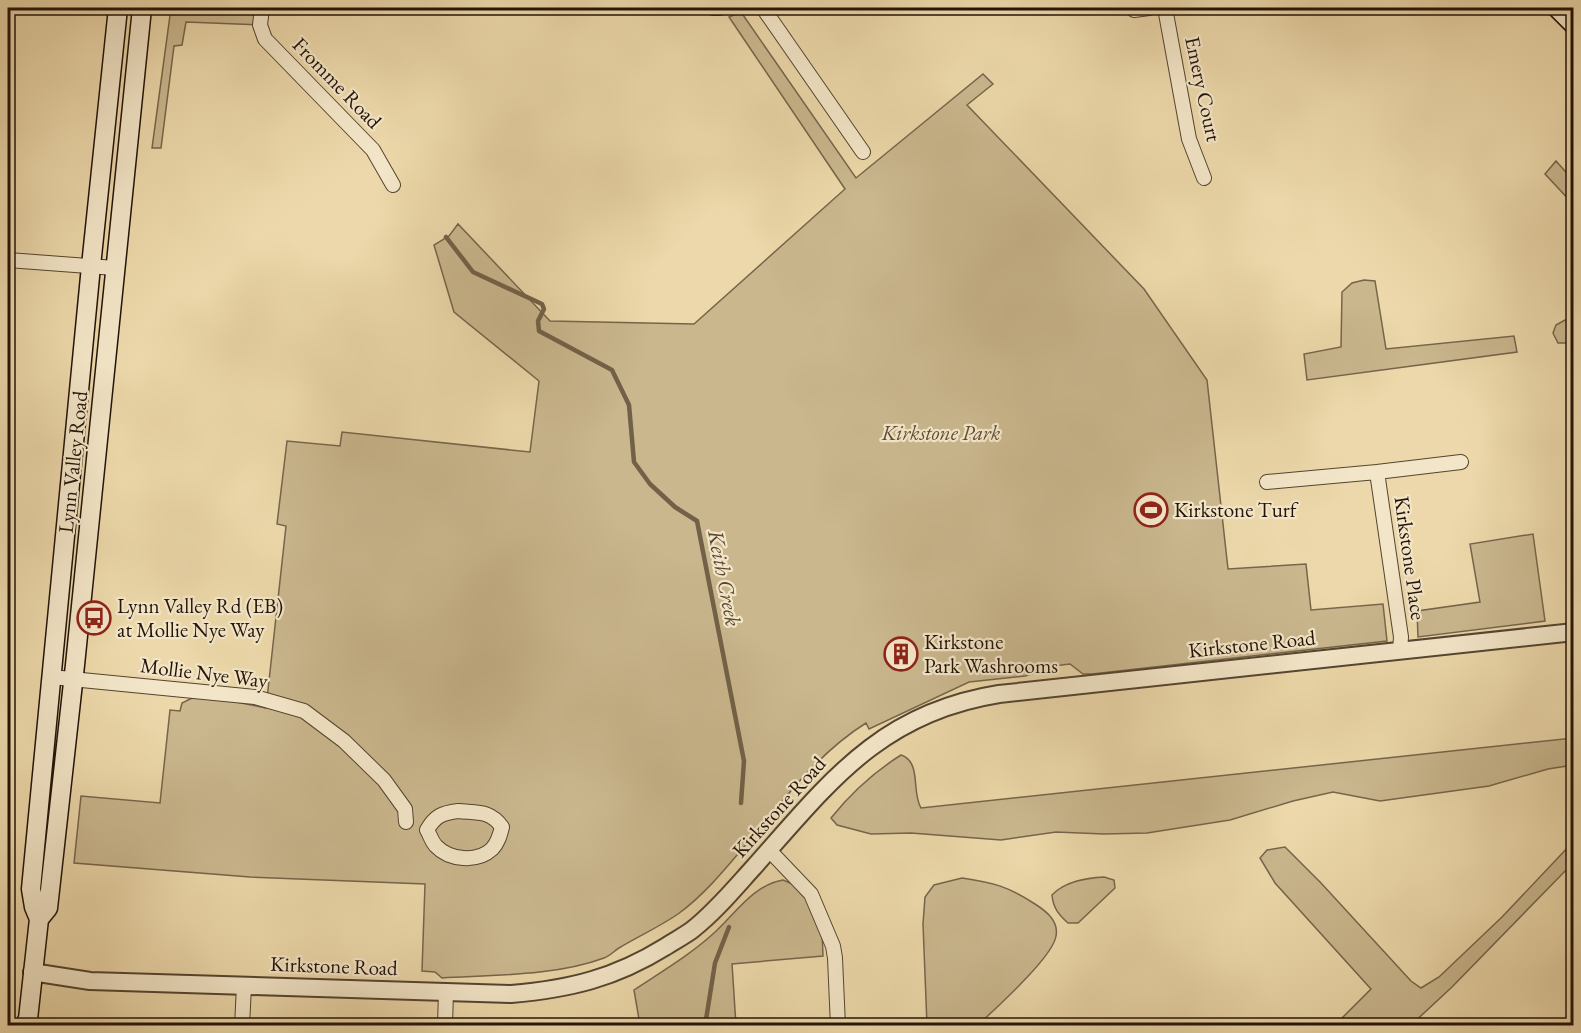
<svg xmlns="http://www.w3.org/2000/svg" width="1581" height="1033" font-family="'EB Garamond',serif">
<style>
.green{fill:#cab78e;stroke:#76654b;stroke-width:1.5}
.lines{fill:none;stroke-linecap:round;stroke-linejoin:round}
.stream{stroke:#726148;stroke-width:4.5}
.minor-casing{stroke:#544430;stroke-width:16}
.tertiary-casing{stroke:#544430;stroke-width:20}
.secondary-casing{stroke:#221308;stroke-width:21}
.minor{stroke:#f3e6c8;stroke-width:14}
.tertiary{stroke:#f3e6c8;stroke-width:16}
.secondary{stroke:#f3e6c8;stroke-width:18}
.labels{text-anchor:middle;stroke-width:4.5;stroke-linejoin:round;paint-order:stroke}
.street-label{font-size:21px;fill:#221308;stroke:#f3e6c8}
.park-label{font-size:21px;font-style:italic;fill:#5d4c37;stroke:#f3e6c8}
.poi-label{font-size:21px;fill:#221308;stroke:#f3e6c8;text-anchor:start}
.water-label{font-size:22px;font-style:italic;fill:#574733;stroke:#f3e6c8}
</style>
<rect width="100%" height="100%" fill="#ecd8aa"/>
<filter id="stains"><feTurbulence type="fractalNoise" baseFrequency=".00333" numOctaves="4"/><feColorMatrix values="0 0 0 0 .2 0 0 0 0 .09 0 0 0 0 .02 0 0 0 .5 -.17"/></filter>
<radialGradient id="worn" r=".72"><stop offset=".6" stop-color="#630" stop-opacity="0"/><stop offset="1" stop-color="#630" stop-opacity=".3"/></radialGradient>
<path class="green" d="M 171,8 L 265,8 L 263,25 L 186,22 L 182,45 L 174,46 L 161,148 L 152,148 Z
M 741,12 L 856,178 L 983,74 L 993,84 L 967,105 L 1144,289 L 1207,380 L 1228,569 L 1306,564 L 1311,610 L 1383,604 L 1387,641 L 1092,674 L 1083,674 L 1070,664 L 1036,668 L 1038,672 L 1025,676 L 969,682 L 869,729 L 866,723 C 820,752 788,794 754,835 C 731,862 707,893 678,914 C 659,927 639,936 619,948 C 614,951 610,956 604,958 C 556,976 493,975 442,978 L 435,972 L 422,971 L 425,884 L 250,877 L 74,863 L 81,796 L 160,803 L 170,710 L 180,711 L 182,703 L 194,697 L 222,699 L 266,708 L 286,526 L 277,524 L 287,441 L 340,446 L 342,432 L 530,452 L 539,381 L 454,312 L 434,245 L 449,236 L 458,224 L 550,321 L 694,324 L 845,189 L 729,17 Z
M 1556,161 L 1573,180 L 1573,204 L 1545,174 Z
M 1364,280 L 1375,281 L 1386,349 L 1514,336 L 1517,352 L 1307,380 L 1304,354 L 1341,347 L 1342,292 L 1352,283 Z
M 1573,318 L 1573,343 L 1558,343 L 1553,333 L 1556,325 L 1565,320 Z
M 1533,534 L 1545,621 L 1418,637 L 1417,611 L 1480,602 L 1470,544 Z
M 1573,738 L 1573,765 L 1548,769 L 1489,786 L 1380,801 L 1333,792 L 1293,801 L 1230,820 L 1147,833 L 1104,834 L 1056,832 L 1001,840 L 911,833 L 871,834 L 837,825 L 831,818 C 851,793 874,772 901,755 C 922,762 911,792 921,808 Z
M 1573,842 L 1573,865 L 1569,867 L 1452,987 L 1410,1026 L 1335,1025 L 1371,989 L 1275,883 L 1260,858 L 1267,850 L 1285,847 L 1321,883 L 1411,981 L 1421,988 L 1439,977 L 1502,917 Z
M 1104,877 L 1114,880 L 1115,888 L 1078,923 L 1068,923 C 1059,915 1053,908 1052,895 C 1065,881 1086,878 1104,877 Z
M 962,878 C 995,883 1007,886 1035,904 C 1046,911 1059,921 1056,936 C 1053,957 996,1008 978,1025 L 927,1025 L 923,924 L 925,897 L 934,885 Z
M 783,880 L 795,885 L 812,896 L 822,931 L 823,956 L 732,964 L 736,1025 L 640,1025 L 634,990 C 661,972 690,955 714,933 C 735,914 753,885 783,880 Z"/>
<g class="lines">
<path class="stream" d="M 446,237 L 473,272 L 542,304 L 544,309 L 538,321 L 539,331 L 612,370 L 629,405 L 634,462 L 650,484 L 675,507 L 697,521 L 744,761 L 741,803
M 705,1026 L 715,963 L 729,927"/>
<defs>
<path id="minor" d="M 262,8 L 260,25 L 265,39 L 373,150 L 393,185
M 713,8 L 720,8
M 763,8 L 863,152
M 1165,8 L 1189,139 L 1204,178
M 1134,10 L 1149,8
M 8,260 L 115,268
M 1377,472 L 1401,637 L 1400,651
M 1267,482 L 1377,472 L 1461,462
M 51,677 L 255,697 L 304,711 L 344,741 L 384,780 L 405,809 L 406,822
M 458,811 C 477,813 490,810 502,827 C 500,835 498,843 492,849 C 477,863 449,860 436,846 C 432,842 430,835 427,830 C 435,816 442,813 458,811 Z
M 769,850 L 811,894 L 833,946 L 835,958 L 838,1026
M 242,1026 L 244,986
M 445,1026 L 446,991"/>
<path id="tertiary" d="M 32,972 L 90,981 L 511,994 C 570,989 615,978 665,947 C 674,941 684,936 692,930 C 715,912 734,889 753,868 C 828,784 879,713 999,694 L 1574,632"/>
<path id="secondary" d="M 1557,8 L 1574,25
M 39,919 L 34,907 L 31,889 L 91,266 L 118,8
M 24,1026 L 28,1019 L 39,919 L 48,908 L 75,665 L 142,8"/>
</defs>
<use href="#minor" class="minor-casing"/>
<use href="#tertiary" class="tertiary-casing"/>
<use href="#secondary" class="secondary-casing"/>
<use href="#minor" class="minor"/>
<use href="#tertiary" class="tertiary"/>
<use href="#secondary" class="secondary"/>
</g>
<defs>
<symbol id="stadium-ring" viewBox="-11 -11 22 22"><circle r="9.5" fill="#f3e6c8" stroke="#8f2418" stroke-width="1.5"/><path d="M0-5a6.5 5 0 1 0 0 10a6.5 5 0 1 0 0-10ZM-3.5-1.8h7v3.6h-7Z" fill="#8f2418"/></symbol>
<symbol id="bus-ring" viewBox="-11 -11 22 22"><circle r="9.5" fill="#f3e6c8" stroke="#8f2418" stroke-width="1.5"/><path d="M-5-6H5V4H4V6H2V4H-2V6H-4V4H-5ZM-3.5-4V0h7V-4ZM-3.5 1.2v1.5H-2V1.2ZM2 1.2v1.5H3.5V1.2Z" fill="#8f2418"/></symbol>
<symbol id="building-ring" viewBox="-11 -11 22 22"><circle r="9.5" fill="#f3e6c8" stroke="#8f2418" stroke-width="1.5"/><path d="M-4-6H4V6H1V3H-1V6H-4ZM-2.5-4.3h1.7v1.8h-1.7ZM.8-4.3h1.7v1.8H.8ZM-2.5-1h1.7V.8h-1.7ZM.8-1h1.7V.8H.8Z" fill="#8f2418"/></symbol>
</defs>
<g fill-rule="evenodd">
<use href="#stadium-ring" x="1132" y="491" width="38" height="38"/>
<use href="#bus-ring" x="75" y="599" width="38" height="38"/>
<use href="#building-ring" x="882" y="635" width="38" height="38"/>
</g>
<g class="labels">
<g class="street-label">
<text transform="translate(337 83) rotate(46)" y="7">Fromme Road</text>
<text transform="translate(1203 89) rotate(78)" y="7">Emery Court</text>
<text transform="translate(73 462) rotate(-84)" y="7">Lynn Valley Road</text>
<text transform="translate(1410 558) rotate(82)" y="7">Kirkstone Place</text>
<text transform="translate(1252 644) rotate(-6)" y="7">Kirkstone Road</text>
<text transform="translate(204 673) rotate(7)" y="7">Mollie Nye Way</text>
<text transform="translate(779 807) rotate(-48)" y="7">Kirkstone Road</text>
<text transform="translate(334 966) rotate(2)" y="7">Kirkstone Road</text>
</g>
<g class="park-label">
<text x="941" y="440">Kirkstone Park</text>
</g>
<g class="poi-label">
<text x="1174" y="517">Kirkstone Turf</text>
<text x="117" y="613">Lynn Valley Rd (EB)<tspan x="117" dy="24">at Mollie Nye Way</tspan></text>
<text x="924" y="649">Kirkstone<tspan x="924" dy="24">Park Washrooms</tspan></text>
</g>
<g class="water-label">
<text transform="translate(725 578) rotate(79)" y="8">Keith Creek</text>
</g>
</g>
<rect width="1581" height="1033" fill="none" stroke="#ecd8aa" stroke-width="30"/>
<rect x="9" y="9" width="1563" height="1015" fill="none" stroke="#221308" stroke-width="3"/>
<rect x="15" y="15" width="1551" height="1003" fill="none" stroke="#221308" stroke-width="1.5"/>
<rect width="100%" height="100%" filter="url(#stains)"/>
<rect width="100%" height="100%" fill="url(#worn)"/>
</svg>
